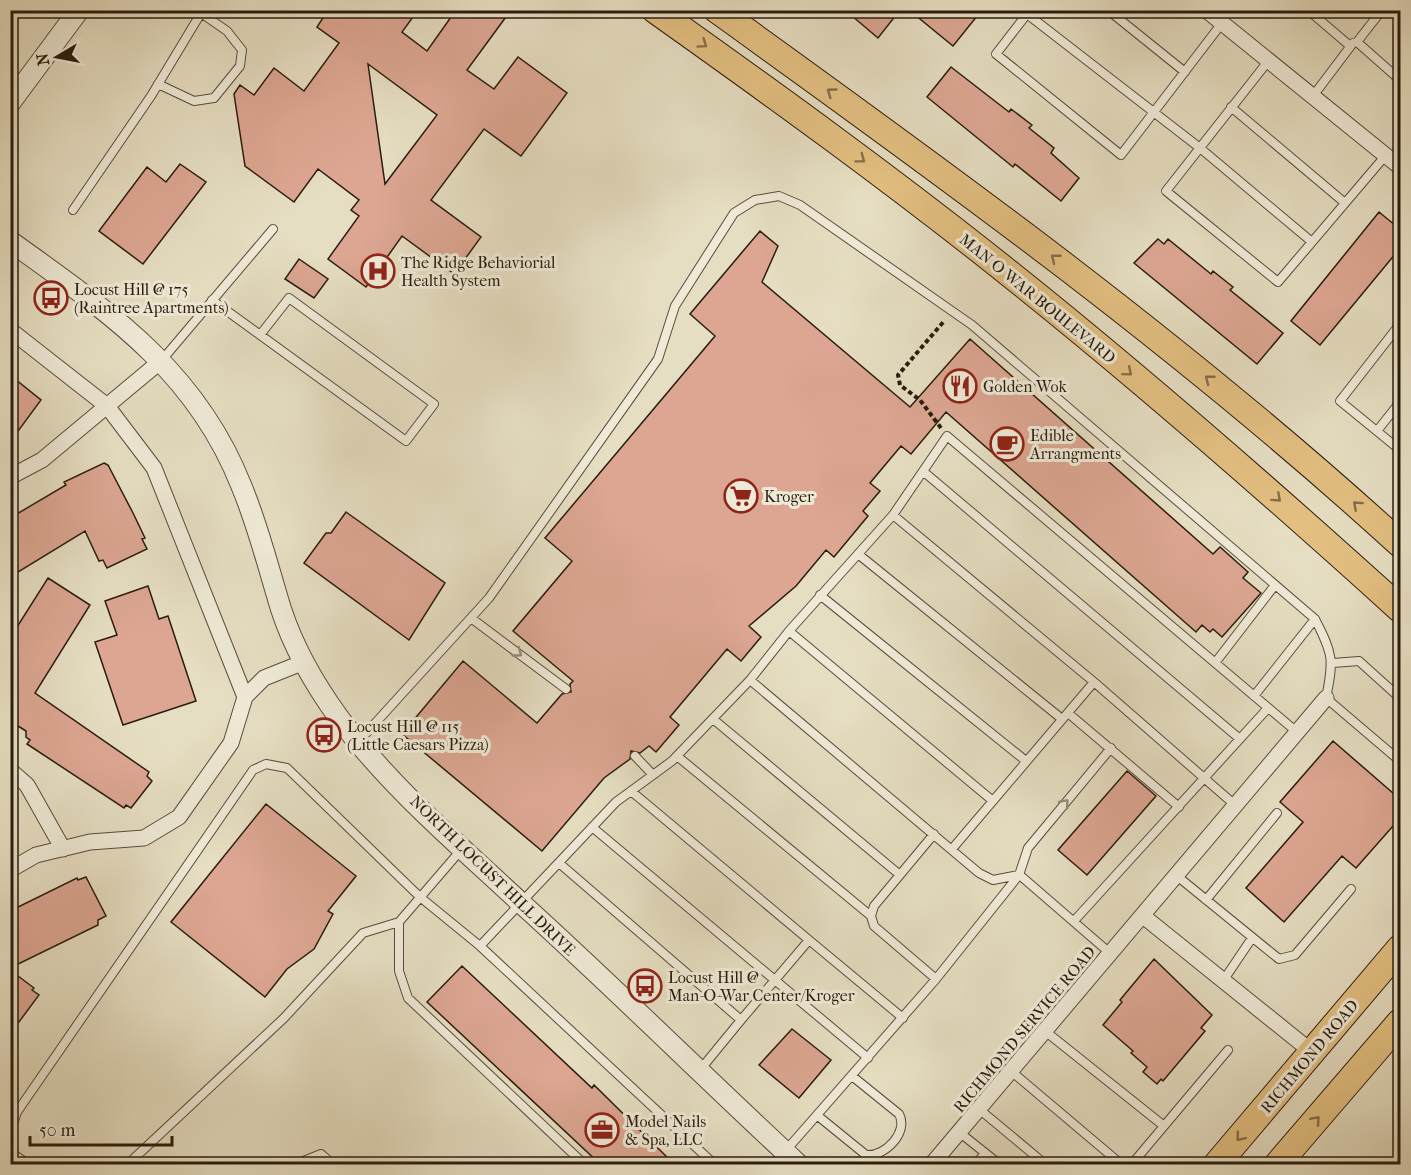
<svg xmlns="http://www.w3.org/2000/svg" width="1411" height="1175" font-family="'IM FELL French Canon',serif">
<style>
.building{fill:#dca692;stroke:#2a1c0e;stroke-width:1.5;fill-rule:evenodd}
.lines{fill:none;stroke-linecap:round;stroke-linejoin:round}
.service-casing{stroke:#594c3b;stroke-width:10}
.minor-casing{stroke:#594c3b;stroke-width:17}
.tertiary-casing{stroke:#594c3b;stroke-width:22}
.primary-casing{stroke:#2a1c0e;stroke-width:28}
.trunk-casing{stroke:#2a1c0e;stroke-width:28}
.path{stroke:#2a1c0e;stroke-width:4;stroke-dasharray:4.5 3;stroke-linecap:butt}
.service{stroke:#efead7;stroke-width:8}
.minor{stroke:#efead7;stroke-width:15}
.tertiary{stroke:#efead7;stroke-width:20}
.primary{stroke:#e3bf81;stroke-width:26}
.trunk{stroke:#e3bf81;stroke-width:26}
.oneway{stroke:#866e48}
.oneway2{stroke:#968d7d}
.labels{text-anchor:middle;stroke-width:6;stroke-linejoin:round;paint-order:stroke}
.poi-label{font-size:16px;fill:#2a1c0e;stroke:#efead7;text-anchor:start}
.street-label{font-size:16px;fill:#2a1c0e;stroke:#efead7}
</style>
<rect width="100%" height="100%" fill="#e6dec2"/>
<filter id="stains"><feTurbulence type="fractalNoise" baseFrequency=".00333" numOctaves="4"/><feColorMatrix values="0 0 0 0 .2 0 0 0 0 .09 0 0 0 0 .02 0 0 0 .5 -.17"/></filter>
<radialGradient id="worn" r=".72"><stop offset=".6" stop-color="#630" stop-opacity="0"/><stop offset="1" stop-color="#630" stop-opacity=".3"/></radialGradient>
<path class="building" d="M 328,10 L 418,10 L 402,32 L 427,51 L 456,10 L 511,10 L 467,70 L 494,89 L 518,57 L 567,93 L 521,156 L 484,129 L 431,200 L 481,237 L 454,274 L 402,236 L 366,287 L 328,259 L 359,216 L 351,210 L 359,200 L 318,169 L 294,202 L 245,166 L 234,94 L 240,85 L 254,95 L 274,68 L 304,91 L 339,43 L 317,27 ZM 368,64 L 437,115 L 385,184 Z
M 845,10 L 900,10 L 878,38 Z
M 909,10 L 982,10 L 953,46 Z
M 951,67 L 1009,112 L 1011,109 L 1032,125 L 1029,128 L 1054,148 L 1051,153 L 1079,178 L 1061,201 L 1015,164 L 1013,167 L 927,97 Z
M 180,164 L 206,182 L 143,264 L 99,231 L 147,167 L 166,182 Z
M 1379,212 L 1401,230 L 1401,247 L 1320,345 L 1291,321 Z
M 760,231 L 778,246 L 762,282 L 910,407 L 970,339 L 1213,554 L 1220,547 L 1248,572 L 1243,578 L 1261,593 L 1222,637 L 1213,629 L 1210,632 L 1202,625 L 1196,632 L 946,412 L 911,454 L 901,446 L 870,483 L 880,491 L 863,511 L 868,516 L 834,557 L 826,550 L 796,586 L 749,626 L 761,637 L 741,661 L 727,649 L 670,717 L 679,725 L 656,752 L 649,746 L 640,753 L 631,751 L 630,759 L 604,778 L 542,851 L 402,734 L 463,661 L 537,723 L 562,694 L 571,692 L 570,684 L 573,681 L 513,631 L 572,561 L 545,538 L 715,336 L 690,314 Z
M 1158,239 L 1164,244 L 1168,239 L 1211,274 L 1213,271 L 1233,287 L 1230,290 L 1283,333 L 1257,364 L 1134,263 Z
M 299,259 L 328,279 L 314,298 L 285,279 Z
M 10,375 L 41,400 L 10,442 Z
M 104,463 L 108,465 L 133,513 L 145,538 L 142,539 L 147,549 L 107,568 L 103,560 L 99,561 L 85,531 L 10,577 L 10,518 L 66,485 L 64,482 Z
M 346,512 L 445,583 L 409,640 L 304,563 L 326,533 L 331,533 Z
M 48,578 L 90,605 L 35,693 L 149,772 L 147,776 L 152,781 L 131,808 L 126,805 L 124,808 L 27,744 L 30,740 L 26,737 L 26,731 L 10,721 L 10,638 Z
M 148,586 L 159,619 L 168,616 L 196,701 L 123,725 L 95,642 L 117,635 L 105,601 Z
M 1333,741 L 1401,800 L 1401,817 L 1356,868 L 1342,856 L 1284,922 L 1246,888 L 1303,822 L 1280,802 Z
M 1127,771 L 1156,796 L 1087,875 L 1058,850 Z
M 266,804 L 356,876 L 328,911 L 333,914 L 314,949 L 287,969 L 265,997 L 171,922 Z
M 86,877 L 106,916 L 98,920 L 98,925 L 10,968 L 10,911 L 77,878 L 78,880 Z
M 1154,959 L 1212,1015 L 1201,1028 L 1205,1031 L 1163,1081 L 1161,1079 L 1157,1084 L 1143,1072 L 1147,1067 L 1131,1053 L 1133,1051 L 1103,1025 L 1122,1002 L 1120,1000 Z
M 462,966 L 592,1088 L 594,1085 L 674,1164 L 600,1164 L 427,1002 Z
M 10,970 L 34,988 L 32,990 L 39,995 L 10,1034 Z
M 792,1029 L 831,1060 L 799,1098 L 759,1065 Z"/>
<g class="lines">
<defs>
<path id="service" d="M 1030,10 L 996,54 L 1121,155 L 1222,23
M 1108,10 L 1185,72
M 1308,10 L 1349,45
M 1027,14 L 1200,148 L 1312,242
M 1357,42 L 1382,10
M 1269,60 L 1166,191 L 1278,282 L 1386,155
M 158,84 L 194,101 L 214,98 L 240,66 L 242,50 L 227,31 L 201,13 L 203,10
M 1313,96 L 1353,43 L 1357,42 L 1400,80
M 1231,107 L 1345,203
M 73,210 L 151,96 L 201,13 L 198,10
M 212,300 L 406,441 L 434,404 L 289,298 L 260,335
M 1400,324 L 1340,401 L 1400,450
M 162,360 L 273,229
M 1377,431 L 1400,402
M 924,472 L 1240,739
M 893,515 L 1094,682
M 858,554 L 1062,719
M 820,595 L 1026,761
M 471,618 L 566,689
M 789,631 L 993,801
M 1215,663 L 1275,585
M 1333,663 L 1359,661 L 1400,698
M 750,680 L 979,873 L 993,880 L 1019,875 L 1022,877 L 1111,954
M 1254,696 L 1315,619
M 1068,713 L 1179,807
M 713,719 L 900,875
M 359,741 L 489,598 L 658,359 L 675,306 L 734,213 L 755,200 L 779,196 L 800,205 L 972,325 L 1315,619 C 1333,654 1334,660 1326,698 L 1400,761
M 635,756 L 653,775
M 677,756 L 871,916
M 631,791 L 809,940
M 592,827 L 868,1058
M 934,834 L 874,906 L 871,916 L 874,926 L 936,979
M 952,849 L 1094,682 L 1235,805
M 559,863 L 741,1020 L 700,1070
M 1177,876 L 1279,959 L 1295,955 L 1351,889
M 1206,900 L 1277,813
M 1074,921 L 1268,708
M 399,922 L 399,971 L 408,998 L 584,1164
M 480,946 L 616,802 L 672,761 L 750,680 L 789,631 L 893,515 L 947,436 L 1298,733
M 1223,981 L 1252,938
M 741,1020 L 809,940 L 903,1018
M 1045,1031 L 1164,1126
M 1011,1071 L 1121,1164
M 979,1109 L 1045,1164
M 818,1116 L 866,1155 C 885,1157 909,1132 899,1114 L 852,1076
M 959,1132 L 999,1164
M 10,1133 L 17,1112 L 253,770 L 266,764 L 287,768 L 420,897 L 480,946 L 714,1164
M 10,1152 L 28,1164
M 128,1164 L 284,1018 L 363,933 L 399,922 L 461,850
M 296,1164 L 321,1154 L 333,1164
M 774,1164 L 936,979 L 1019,875 L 1028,848 L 1111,748
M 976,1164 L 985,1153
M 1132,1164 L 1228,1050"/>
<path id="minor" d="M 1206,10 L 1400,167
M 10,330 L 107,406 L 154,468 L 245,697
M 10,477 L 42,460 L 162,360
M 10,770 L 27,785 L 63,849
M 10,870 L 36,855 L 90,842 L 144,838 L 179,817 L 231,743 L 245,697 L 264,678 L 304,662
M 1143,916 L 1312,1052
M 932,1164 L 1326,698"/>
<path id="tertiary" d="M 10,103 L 79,10
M 10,241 C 107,311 195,369 241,485 C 258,525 268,567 281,609 C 294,649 315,685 339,718 C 390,787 460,846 522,904 C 616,989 705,1078 798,1164"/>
<path id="primary" d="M 655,10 C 776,96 895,182 1010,274 C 1144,381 1273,494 1400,609
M 717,10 C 952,179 1187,349 1400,544"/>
<path id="trunk" d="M 1217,1164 L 1400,948
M 1278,1164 L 1400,1022"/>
</defs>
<use href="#service" class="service-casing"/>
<use href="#minor" class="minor-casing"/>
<use href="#tertiary" class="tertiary-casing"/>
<use href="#primary" class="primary-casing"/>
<use href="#trunk" class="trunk-casing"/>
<path class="path" d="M 941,428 L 920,400 L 900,385 L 898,375 L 945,320"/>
<use href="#service" class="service"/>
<use href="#minor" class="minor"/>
<use href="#tertiary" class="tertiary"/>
<use href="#primary" class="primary"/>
<use href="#trunk" class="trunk"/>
</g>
<defs><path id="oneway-chevron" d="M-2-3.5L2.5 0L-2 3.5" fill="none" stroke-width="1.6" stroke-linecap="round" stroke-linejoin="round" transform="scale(1.5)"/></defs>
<g class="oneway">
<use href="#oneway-chevron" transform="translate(703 44) rotate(35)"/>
<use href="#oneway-chevron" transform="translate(831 92) rotate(-144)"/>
<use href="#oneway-chevron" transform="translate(861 159) rotate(37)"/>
<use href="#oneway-chevron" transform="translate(1055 258) rotate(-142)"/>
<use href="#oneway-chevron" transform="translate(1128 372) rotate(40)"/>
<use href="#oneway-chevron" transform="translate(1209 379) rotate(-142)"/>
<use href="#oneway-chevron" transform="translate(1277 498) rotate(42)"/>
<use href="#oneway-chevron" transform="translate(1357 505) rotate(-138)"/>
<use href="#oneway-chevron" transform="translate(1316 1120) rotate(-49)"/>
<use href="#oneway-chevron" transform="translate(1240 1137) rotate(130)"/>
</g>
<g class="oneway2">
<use href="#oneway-chevron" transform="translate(518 653) rotate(36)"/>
<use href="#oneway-chevron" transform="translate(1065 803) rotate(-50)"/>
</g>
<defs>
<symbol id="hospital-ring" viewBox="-11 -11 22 22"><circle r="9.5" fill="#efead7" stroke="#8f2418" stroke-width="1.5"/><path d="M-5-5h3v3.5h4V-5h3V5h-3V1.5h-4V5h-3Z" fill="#8f2418"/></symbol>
<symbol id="bus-ring" viewBox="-11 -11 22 22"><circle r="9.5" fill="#efead7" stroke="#8f2418" stroke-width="1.5"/><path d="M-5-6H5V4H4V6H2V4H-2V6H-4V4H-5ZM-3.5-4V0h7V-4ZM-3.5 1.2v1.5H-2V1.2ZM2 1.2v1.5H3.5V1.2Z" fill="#8f2418"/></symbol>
<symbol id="restaurant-ring" viewBox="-11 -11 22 22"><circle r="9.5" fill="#efead7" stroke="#8f2418" stroke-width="1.5"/><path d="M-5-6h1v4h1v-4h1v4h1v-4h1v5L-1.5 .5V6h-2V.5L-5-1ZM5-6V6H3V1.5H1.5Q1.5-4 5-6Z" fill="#8f2418"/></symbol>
<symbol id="cafe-ring" viewBox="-11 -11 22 22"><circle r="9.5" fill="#efead7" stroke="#8f2418" stroke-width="1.5"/><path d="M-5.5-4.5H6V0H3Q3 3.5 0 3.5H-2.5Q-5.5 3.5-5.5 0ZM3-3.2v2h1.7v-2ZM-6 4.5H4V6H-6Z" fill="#8f2418"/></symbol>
<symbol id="supermarket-ring" viewBox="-11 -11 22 22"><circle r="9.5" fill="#efead7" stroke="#8f2418" stroke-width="1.5"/><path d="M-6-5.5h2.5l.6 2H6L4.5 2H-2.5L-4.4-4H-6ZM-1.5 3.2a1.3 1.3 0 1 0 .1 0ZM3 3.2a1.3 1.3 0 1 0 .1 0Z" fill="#8f2418"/></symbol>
<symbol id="office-ring" viewBox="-11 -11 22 22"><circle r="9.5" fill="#efead7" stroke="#8f2418" stroke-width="1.5"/><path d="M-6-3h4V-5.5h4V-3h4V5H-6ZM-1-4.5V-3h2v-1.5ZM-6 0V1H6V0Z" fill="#8f2418"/></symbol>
</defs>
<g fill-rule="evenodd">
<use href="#hospital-ring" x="359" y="252" width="38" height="38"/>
<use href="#bus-ring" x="32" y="279" width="38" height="38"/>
<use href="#restaurant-ring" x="941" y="367" width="38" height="38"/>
<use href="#cafe-ring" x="988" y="425" width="38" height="38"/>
<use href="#supermarket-ring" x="722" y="477" width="38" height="38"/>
<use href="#bus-ring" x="305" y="716" width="38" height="38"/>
<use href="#bus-ring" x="626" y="967" width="38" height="38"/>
<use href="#office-ring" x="583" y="1111" width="38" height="38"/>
</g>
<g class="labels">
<g class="poi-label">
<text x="401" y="268">The Ridge Behaviorial<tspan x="401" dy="18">Health System</tspan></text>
<text x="74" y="295">Locust Hill @ 175<tspan x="74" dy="18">(Raintree Apartments)</tspan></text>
<text x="983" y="392">Golden Wok</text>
<text x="1030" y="441">Edible<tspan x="1030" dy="18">Arrangments</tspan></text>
<text x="764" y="502">Kroger</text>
<text x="347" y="732">Locust Hill @ 115<tspan x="347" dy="18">(Little Caesars Pizza)</tspan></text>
<text x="668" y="983">Locust Hill @<tspan x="668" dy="18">Man-O-War Center/Kroger</tspan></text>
<text x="625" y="1127">Model Nails<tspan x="625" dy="18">&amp; Spa, LLC</tspan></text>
</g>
<g class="street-label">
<text transform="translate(1038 298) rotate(39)" y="6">MAN O WAR BOULEVARD</text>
<text transform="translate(493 875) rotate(44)" y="6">NORTH LOCUST HILL DRIVE</text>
<text transform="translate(1024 1029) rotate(-50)" y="6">RICHMOND SERVICE ROAD</text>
<text transform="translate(1309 1056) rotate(-50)" y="6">RICHMOND ROAD</text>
</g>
</g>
<rect width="1411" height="1175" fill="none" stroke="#e6dec2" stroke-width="36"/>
<rect x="12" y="12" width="1387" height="1151" fill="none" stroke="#2a1c0e" stroke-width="3"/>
<rect x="18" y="18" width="1375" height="1139" fill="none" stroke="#2a1c0e" stroke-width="1.5"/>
<g transform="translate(57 57) rotate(260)" stroke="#efead7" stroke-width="4.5" paint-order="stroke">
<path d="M0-4.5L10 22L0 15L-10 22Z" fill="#2a1c0e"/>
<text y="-9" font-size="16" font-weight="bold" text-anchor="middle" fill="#2a1c0e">N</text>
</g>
<path d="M30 1136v9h142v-9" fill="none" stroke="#2a1c0e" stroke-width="3"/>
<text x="39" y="1136" font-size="18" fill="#2a1c0e" stroke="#efead7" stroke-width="4.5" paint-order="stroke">50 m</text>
<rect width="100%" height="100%" filter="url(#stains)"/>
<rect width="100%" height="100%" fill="url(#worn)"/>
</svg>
